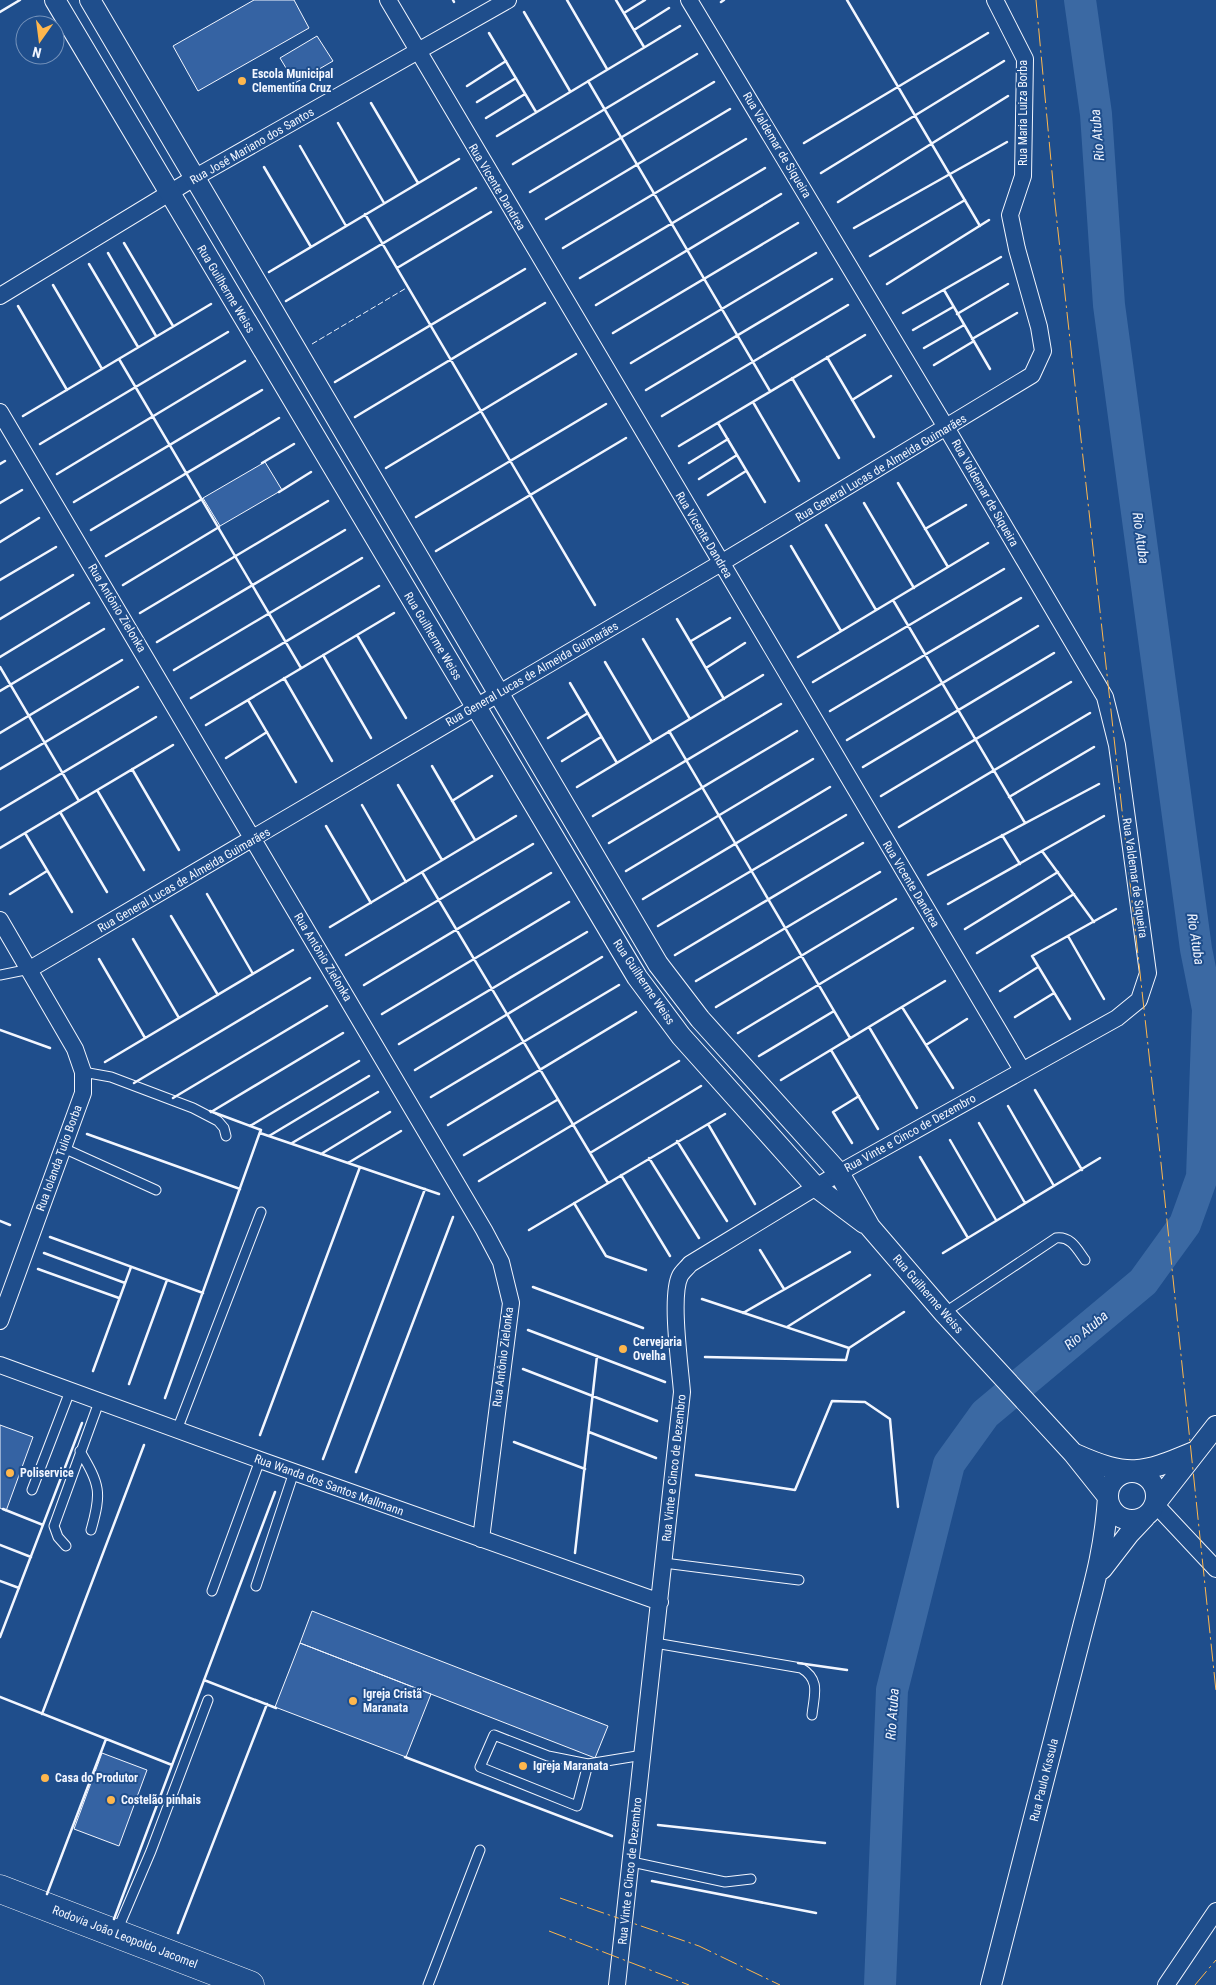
<svg xmlns="http://www.w3.org/2000/svg" width="1216" height="1985" font-family="'Roboto Condensed',sans-serif">
<style>
.lines{fill:none;stroke-linecap:round;stroke-linejoin:round}
.river{stroke:#3b69a3;stroke-width:32}
.building{fill:#3563a3;stroke:#f2f6ff}
.service-casing{stroke:#f2f6ff;stroke-width:11}
.minor-casing{stroke:#f2f6ff;stroke-width:18}
.tertiary-casing{stroke:#f2f6ff;stroke-width:22}
.trunk-casing{stroke:#f2f6ff;stroke-width:29}
.service{stroke:#1f4e8c;stroke-width:9}
.minor{stroke:#1f4e8c;stroke-width:16}
.tertiary{stroke:#1f4e8c;stroke-width:20}
.trunk{stroke:#1f4e8c;stroke-width:28}
.fence{stroke:#f2f6ff;stroke-width:1;stroke-dasharray:6 2.5;stroke-linecap:butt}
.wall{stroke:#f2f6ff;stroke-width:2.5}
.power{stroke:#ffb74d;stroke-width:1;stroke-dasharray:18 4 2.5 4;stroke-linecap:butt}
.poi-dot{fill:#ffb74d;stroke:#1f4e8c;stroke-width:2}
.labels{text-anchor:middle;stroke-width:4;stroke-linejoin:round;paint-order:stroke}
.poi-label{font-size:12px;font-weight:bold;fill:#f2f6ff;stroke:#1f4e8c;text-anchor:start}
.street-label{font-size:12px;fill:#f2f6ff;stroke:#1f4e8c}
.water-label{font-size:14px;font-style:italic;fill:#f2f6ff;stroke:#1f4e8c}
</style>
<rect width="100%" height="100%" fill="#1f4e8c"/>
<g class="lines">
<path class="river" d="M 880,1985 L 892,1690 L 949,1464 L 985,1414 L 1143,1282 L 1185,1224 L 1202,1177 L 1208,1009 L 1196,949 L 1109,305 L 1096,114 L 1080,0"/>
</g>
<path class="building" d="M 254,0 L 294,0 L 309,28 L 198,91 L 173,46 Z
M 317,36 L 333,61 L 295,83 L 280,58 Z
M 265,462 L 282,490 L 220,526 L 203,498 Z
M 0,1425 L 33,1437 L 6,1511 L 0,1508 Z
M 312,1611 L 608,1726 L 595,1758 L 300,1643 Z
M 300,1643 L 431,1694 L 406,1757 L 275,1707 Z
M 102,1753 L 147,1770 L 119,1846 L 74,1829 Z"/>
<g class="lines">
<defs>
<path id="service" d="M 0,975 L 30,969
M 83,1072 L 111,1077 L 193,1108 L 218,1121 L 224,1128 L 226,1136
M 61,1147 L 156,1190
M 944,1313 L 1056,1238 C 1071,1236 1077,1249 1085,1260
M 177,1430 L 261,1212
M 80,1451 C 100,1485 102,1492 91,1530
M 32,1490 L 70,1391
M 66,1546 L 58,1537 L 54,1526 L 99,1402
M 664,1563 L 799,1580
M 256,1586 L 294,1472
M 212,1591 L 260,1460
M 655,1643 L 801,1668 C 821,1680 814,1695 812,1715
M 588,1764 L 577,1806 L 480,1767 L 494,1735 L 548,1756 L 588,1764 L 643,1755
M 632,1862 L 725,1882 L 751,1879
M 117,1931 L 151,1851 L 208,1700
M 428,1985 L 480,1850"/>
<path id="minor" d="M 388,0 L 1022,1070
M 0,296 L 194,178 L 508,0
M 0,412 L 484,1230 L 501,1262 L 511,1303 L 481,1539
M 0,920 L 75,1049 L 83,1072 L 83,1093 L 0,1321
M 30,969 L 721,563 L 1032,375 L 1043,351 L 1039,327 L 1017,249 L 1010,215 L 1023,176 L 1025,59 L 995,0
M 0,1365 L 260,1460 L 660,1602
M 1155,1504 L 1216,1569
M 617,1985 L 682,1392 C 680,1366 670,1296 680,1276 C 682,1272 687,1268 690,1264 L 839,1173 L 1117,1018 L 1139,1000 L 1148,973 L 1117,745 L 1105,697 L 947,429 L 689,0
M 1166,1985 L 1216,1911"/>
<path id="tertiary" d="M 55,0 L 637,977 L 681,1036 L 816,1187 L 864,1223
M 90,0 L 658,964 L 700,1019 L 839,1173 L 870,1227 L 944,1313 L 1073,1453 L 1108,1497
M 1075,1454 C 1129,1478 1141,1474 1194,1452
M1108 1496a24 24 0 1 1 48 0a24 24 0 1 1-48 0Z
M 1155,1504 L 1216,1426
M 1102,1569 L 1129,1534 L 1145,1517
M 991,1985 L 1084,1623 C 1096,1578 1105,1545 1108,1497"/>
<path id="trunk" d="M 0,1889 L 250,1985"/>
</defs>
<use href="#service" class="service-casing"/>
<use href="#minor" class="minor-casing"/>
<use href="#tertiary" class="tertiary-casing"/>
<use href="#trunk" class="trunk-casing"/>
<use href="#service" class="service"/>
<use href="#minor" class="minor"/>
<use href="#tertiary" class="tertiary"/>
<use href="#trunk" class="trunk"/>
<path class="fence" d="M 312,344 L 408,287"/>
<path class="wall" d="M 453,0 L 454,2
M 567,0 L 607,69
M 616,0 L 644,47
M 847,0 L 980,226
M 721,2 L 724,0
M 0,12 L 20,0
M 524,12 L 570,91
M 624,13 L 645,0
M 634,30 L 669,8
M 489,33 L 536,112
M 588,81 L 770,391
M 467,86 L 506,61
M 477,102 L 516,78
M 371,103 L 418,183
M 486,118 L 525,94
M 338,123 L 384,203
M 497,136 L 680,26
M 804,143 L 988,33
M 300,146 L 346,226
M 513,164 L 697,54
M 264,167 L 311,247
M 821,173 L 1004,61
M 530,192 L 714,82
M 838,202 L 1008,96
M 365,214 L 595,605
M 546,219 L 730,109
M 854,228 L 1007,142
M 124,243 L 173,326
M 563,248 L 746,139
M 108,253 L 156,336
M 870,256 L 965,200
M 89,264 L 138,347
M 397,268 L 491,212
M 269,272 L 459,159
M 580,278 L 765,168
M 887,284 L 989,220
M 53,285 L 102,369
M 944,290 L 990,369
M 286,301 L 476,188
M 596,305 L 781,194
M 18,306 L 67,390
M 903,313 L 1001,257
M 957,314 L 1008,284
M 913,330 L 953,307
M 613,333 L 798,223
M 972,339 L 1017,313
M 924,348 L 964,325
M 827,357 L 874,437
M 119,359 L 301,668
M 631,363 L 816,253
M 934,365 L 974,341
M 792,378 L 839,458
M 335,382 L 525,269
M 646,390 L 832,279
M 852,400 L 891,376
M 753,402 L 799,481
M 23,416 L 211,304
M 662,416 L 848,305
M 355,417 L 545,303
M 718,423 L 765,502
M 40,444 L 228,332
M 679,446 L 865,335
M 262,463 L 294,444
M 689,463 L 728,439
M 0,464 L 5,461
M 386,468 L 576,354
M 57,474 L 245,361
M 699,479 L 737,455
M 898,483 L 948,567
M 279,492 L 311,472
M 708,495 L 746,471
M 74,502 L 262,390
M 0,503 L 22,490
M 864,503 L 914,588
M 416,517 L 606,404
M 826,525 L 876,610
M 925,529 L 966,505
M 91,530 L 279,418
M 0,542 L 39,518
M 791,546 L 841,631
M 436,551 L 626,438
M 106,556 L 202,499
M 0,580 L 56,547
M 123,585 L 219,527
M 893,600 L 1025,823
M 140,613 L 328,501
M 0,619 L 73,575
M 677,619 L 724,699
M 357,635 L 406,718
M 643,639 L 690,719
M 691,641 L 730,618
M 157,642 L 345,530
M 323,655 L 371,738
M 0,657 L 89,603
M 798,657 L 988,543
M 605,662 L 652,742
M 0,667 L 79,801
M 706,668 L 745,643
M 174,670 L 362,558
M 284,678 L 332,761
M 813,682 L 1004,569
M 570,683 L 617,763
M 0,691 L 104,629
M 191,698 L 379,586
M 248,700 L 296,782
M 830,711 L 1021,598
M 206,725 L 394,613
M 669,731 L 850,1038
M 0,733 L 122,660
M 548,738 L 588,713
M 847,740 L 1038,626
M 226,758 L 267,732
M 562,761 L 601,737
M 432,766 L 475,840
M 863,767 L 1054,653
M 0,769 L 138,687
M 132,769 L 179,850
M 398,785 L 442,860
M 577,787 L 763,675
M 97,790 L 144,870
M 881,796 L 1071,682
M 1009,797 L 1094,747
M 452,801 L 492,776
M 362,805 L 406,882
M 0,810 L 156,717
M 60,812 L 107,892
M 593,816 L 781,704
M 326,826 L 371,903
M 899,827 L 1090,713
M 25,833 L 72,912
M 1002,835 L 1020,864
M 609,843 L 797,731
M 0,848 L 173,745
M 1042,851 L 1094,922
M 626,871 L 813,759
M 422,872 L 608,1183
M 928,875 L 1099,784
M 10,894 L 47,871
M 207,894 L 253,974
M 643,899 L 830,787
M 948,904 L 1104,816
M 171,916 L 218,995
M 658,926 L 846,815
M 330,927 L 516,816
M 965,929 L 1058,872
M 1068,936 L 1104,999
M 133,939 L 179,1018
M 977,953 L 1074,894
M 346,955 L 533,844
M 675,955 L 863,843
M 99,959 L 145,1038
M 696,981 L 880,872
M 364,985 L 551,873
M 1000,991 L 1038,967
M 716,1007 L 896,899
M 902,1007 L 953,1088
M 382,1014 L 569,902
M 1015,1017 L 1054,993
M 1070,1019 L 1032,956 L 1116,909
M 869,1027 L 917,1108
M 0,1030 L 50,1048
M 738,1033 L 913,928
M 399,1044 L 587,932
M 926,1045 L 967,1019
M 831,1050 L 878,1129
M 759,1056 L 834,1011
M 105,1062 L 293,950
M 415,1070 L 602,957
M 781,1080 L 945,981
M 134,1083 L 310,978
M 1035,1090 L 1082,1170
M 431,1097 L 619,985
M 173,1098 L 327,1006
M 1008,1106 L 1054,1186
M 210,1111 L 261,1130 L 260,1133 L 439,1194
M 211,1112 L 343,1033
M 979,1123 L 1025,1203
M 708,1124 L 755,1204
M 448,1125 L 636,1012
M 250,1126 L 359,1061
M 87,1134 L 240,1189
M 269,1136 L 369,1076
M 950,1140 L 996,1220
M 677,1141 L 727,1221
M 292,1143 L 378,1092
M 852,1143 L 833,1112 L 859,1096
M 590,1153 L 701,1086
M 321,1154 L 390,1112
M 464,1155 L 557,1100
M 920,1157 L 968,1238
M 649,1158 L 699,1238
M 348,1163 L 401,1131
M 621,1175 L 670,1256
M 479,1181 L 679,1061
M 574,1203 L 606,1256 L 646,1270
M 0,1221 L 10,1225
M 529,1230 L 725,1114
M 50,1237 L 203,1293
M 760,1250 L 784,1289
M 44,1253 L 125,1283
M 943,1253 L 1100,1158
M 38,1269 L 119,1298
M 533,1287 L 643,1328
M 702,1299 L 849,1348
M 743,1313 L 850,1252
M 787,1327 L 870,1275
M 528,1330 L 665,1382
M 705,1357 L 846,1360 L 849,1348 L 904,1312
M 523,1369 L 657,1421
M 93,1371 L 131,1267
M 129,1384 L 167,1280
M 165,1398 L 260,1132
M 589,1432 L 656,1458
M 260,1435 L 360,1167
M 514,1442 L 585,1469
M 323,1459 L 425,1189
M 356,1472 L 453,1217
M 696,1475 L 795,1490 L 832,1401 L 865,1402 L 890,1419 L 898,1507
M 3,1509 L 43,1525
M 0,1545 L 31,1557
M 575,1553 L 597,1356
M 0,1581 L 19,1588
M 0,1637 L 82,1423
M 798,1663 L 847,1670
M 204,1680 L 276,1708
M 0,1697 L 172,1765
M 42,1714 L 144,1445
M 405,1757 L 612,1836
M 658,1825 L 825,1843
M 652,1881 L 816,1913
M 47,1894 L 106,1739
M 114,1919 L 275,1492
M 178,1933 L 267,1704"/>
<path class="power" d="M 1036,0 L 1055,204 L 1161,1163 L 1216,1691
M 560,1898 L 699,1946 L 780,1985
M 549,1931 L 689,1985
M 1195,1985 L 1216,1960"/>
</g>
<g class="poi-dot">
<circle cx="242" cy="81" r="5"/>
<circle cx="623" cy="1349" r="5"/>
<circle cx="10" cy="1473" r="5"/>
<circle cx="353" cy="1701" r="5"/>
<circle cx="523" cy="1766" r="5"/>
<circle cx="45" cy="1778" r="5"/>
<circle cx="111" cy="1800" r="5"/>
</g>
<g class="labels">
<g class="poi-label">
<text x="252" y="78">Escola Municipal<tspan x="252" dy="14">Clementina Cruz</tspan></text>
<text x="633" y="1346">Cervejaria<tspan x="633" dy="14">Ovelha</tspan></text>
<text x="20" y="1477">Poliservice</text>
<text x="363" y="1698">Igreja Cristã<tspan x="363" dy="14">Maranata</tspan></text>
<text x="533" y="1770">Igreja Maranata</text>
<text x="55" y="1782">Casa do Produtor</text>
<text x="121" y="1804">Costelão pinhais</text>
</g>
<g class="street-label">
<text transform="translate(1023 113) rotate(-90)" y="4">Rua Maria Luiza Borba</text>
<text transform="translate(777 145) rotate(59)" y="4">Rua Valdemar de Siqueira</text>
<text transform="translate(252 146) rotate(-30)" y="4">Rua José Mariano dos Santos</text>
<text transform="translate(497 187) rotate(59)" y="4">Rua Vicente Dandrea</text>
<text transform="translate(226 289) rotate(59)" y="4">Rua Guilherme Weiss</text>
<text transform="translate(881 468) rotate(-31)" y="4">Rua General Lucas de Almeida Guimarães</text>
<text transform="translate(985 493) rotate(60)" y="4">Rua Valdemar de Siqueira</text>
<text transform="translate(704 535) rotate(59)" y="4">Rua Vicente Dandrea</text>
<text transform="translate(117 608) rotate(59)" y="4">Rua Antônio Zielonka</text>
<text transform="translate(433 636) rotate(59)" y="4">Rua Guilherme Weiss</text>
<text transform="translate(532 674) rotate(-30)" y="4">Rua General Lucas de Almeida Guimarães</text>
<text transform="translate(1135 878) rotate(82)" y="4">Rua Valdemar de Siqueira</text>
<text transform="translate(184 880) rotate(-30)" y="4">Rua General Lucas de Almeida Guimarães</text>
<text transform="translate(911 884) rotate(59)" y="4">Rua Vicente Dandrea</text>
<text transform="translate(323 957) rotate(59)" y="4">Rua Antônio Zielonka</text>
<text transform="translate(644 982) rotate(56)" y="4">Rua Guilherme Weiss</text>
<text transform="translate(910 1133) rotate(-29)" y="4">Rua Vinte e Cinco de Dezembro</text>
<text transform="translate(59 1158) rotate(-70)" y="4">Rua Iolanda Tulio Borba</text>
<text transform="translate(928 1294) rotate(49)" y="4">Rua Guilherme Weiss</text>
<text transform="translate(503 1357) rotate(-83)" y="4">Rua Antônio Zielonka</text>
<text transform="translate(674 1468) rotate(-84)" y="4">Rua Vinte e Cinco de Dezembro</text>
<text transform="translate(329 1485) rotate(20)" y="4">Rua Wanda dos Santos Mallmann</text>
<text transform="translate(1044 1780) rotate(-76)" y="4">Rua Paulo Kissula</text>
<text transform="translate(630 1871) rotate(-84)" y="4">Rua Vinte e Cinco de Dezembro</text>
<text transform="translate(125 1937) rotate(21)" y="4">Rodovia João Leopoldo Jacomel</text>
</g>
<g class="water-label">
<text transform="translate(1097 135) rotate(-95)" y="5">Rio Atuba</text>
<text transform="translate(1141 538) rotate(82)" y="5">Rio Atuba</text>
<text transform="translate(1196 939) rotate(81)" y="5">Rio Atuba</text>
<text transform="translate(1086 1330) rotate(-40)" y="5">Rio Atuba</text>
<text transform="translate(892 1714) rotate(-86)" y="5">Rio Atuba</text>
</g>
</g>
<g transform="translate(40 40) rotate(194)"><circle r="24" fill="#1f4e8c" stroke="#7391ba"/>
<path d="M0-4L9 19L0 12L-9 19Z" fill="#ffb74d"/>
<text y="-8" font-size="14" font-weight="bold" text-anchor="middle" fill="#f2f6ff">N</text>
</g>
</svg>
